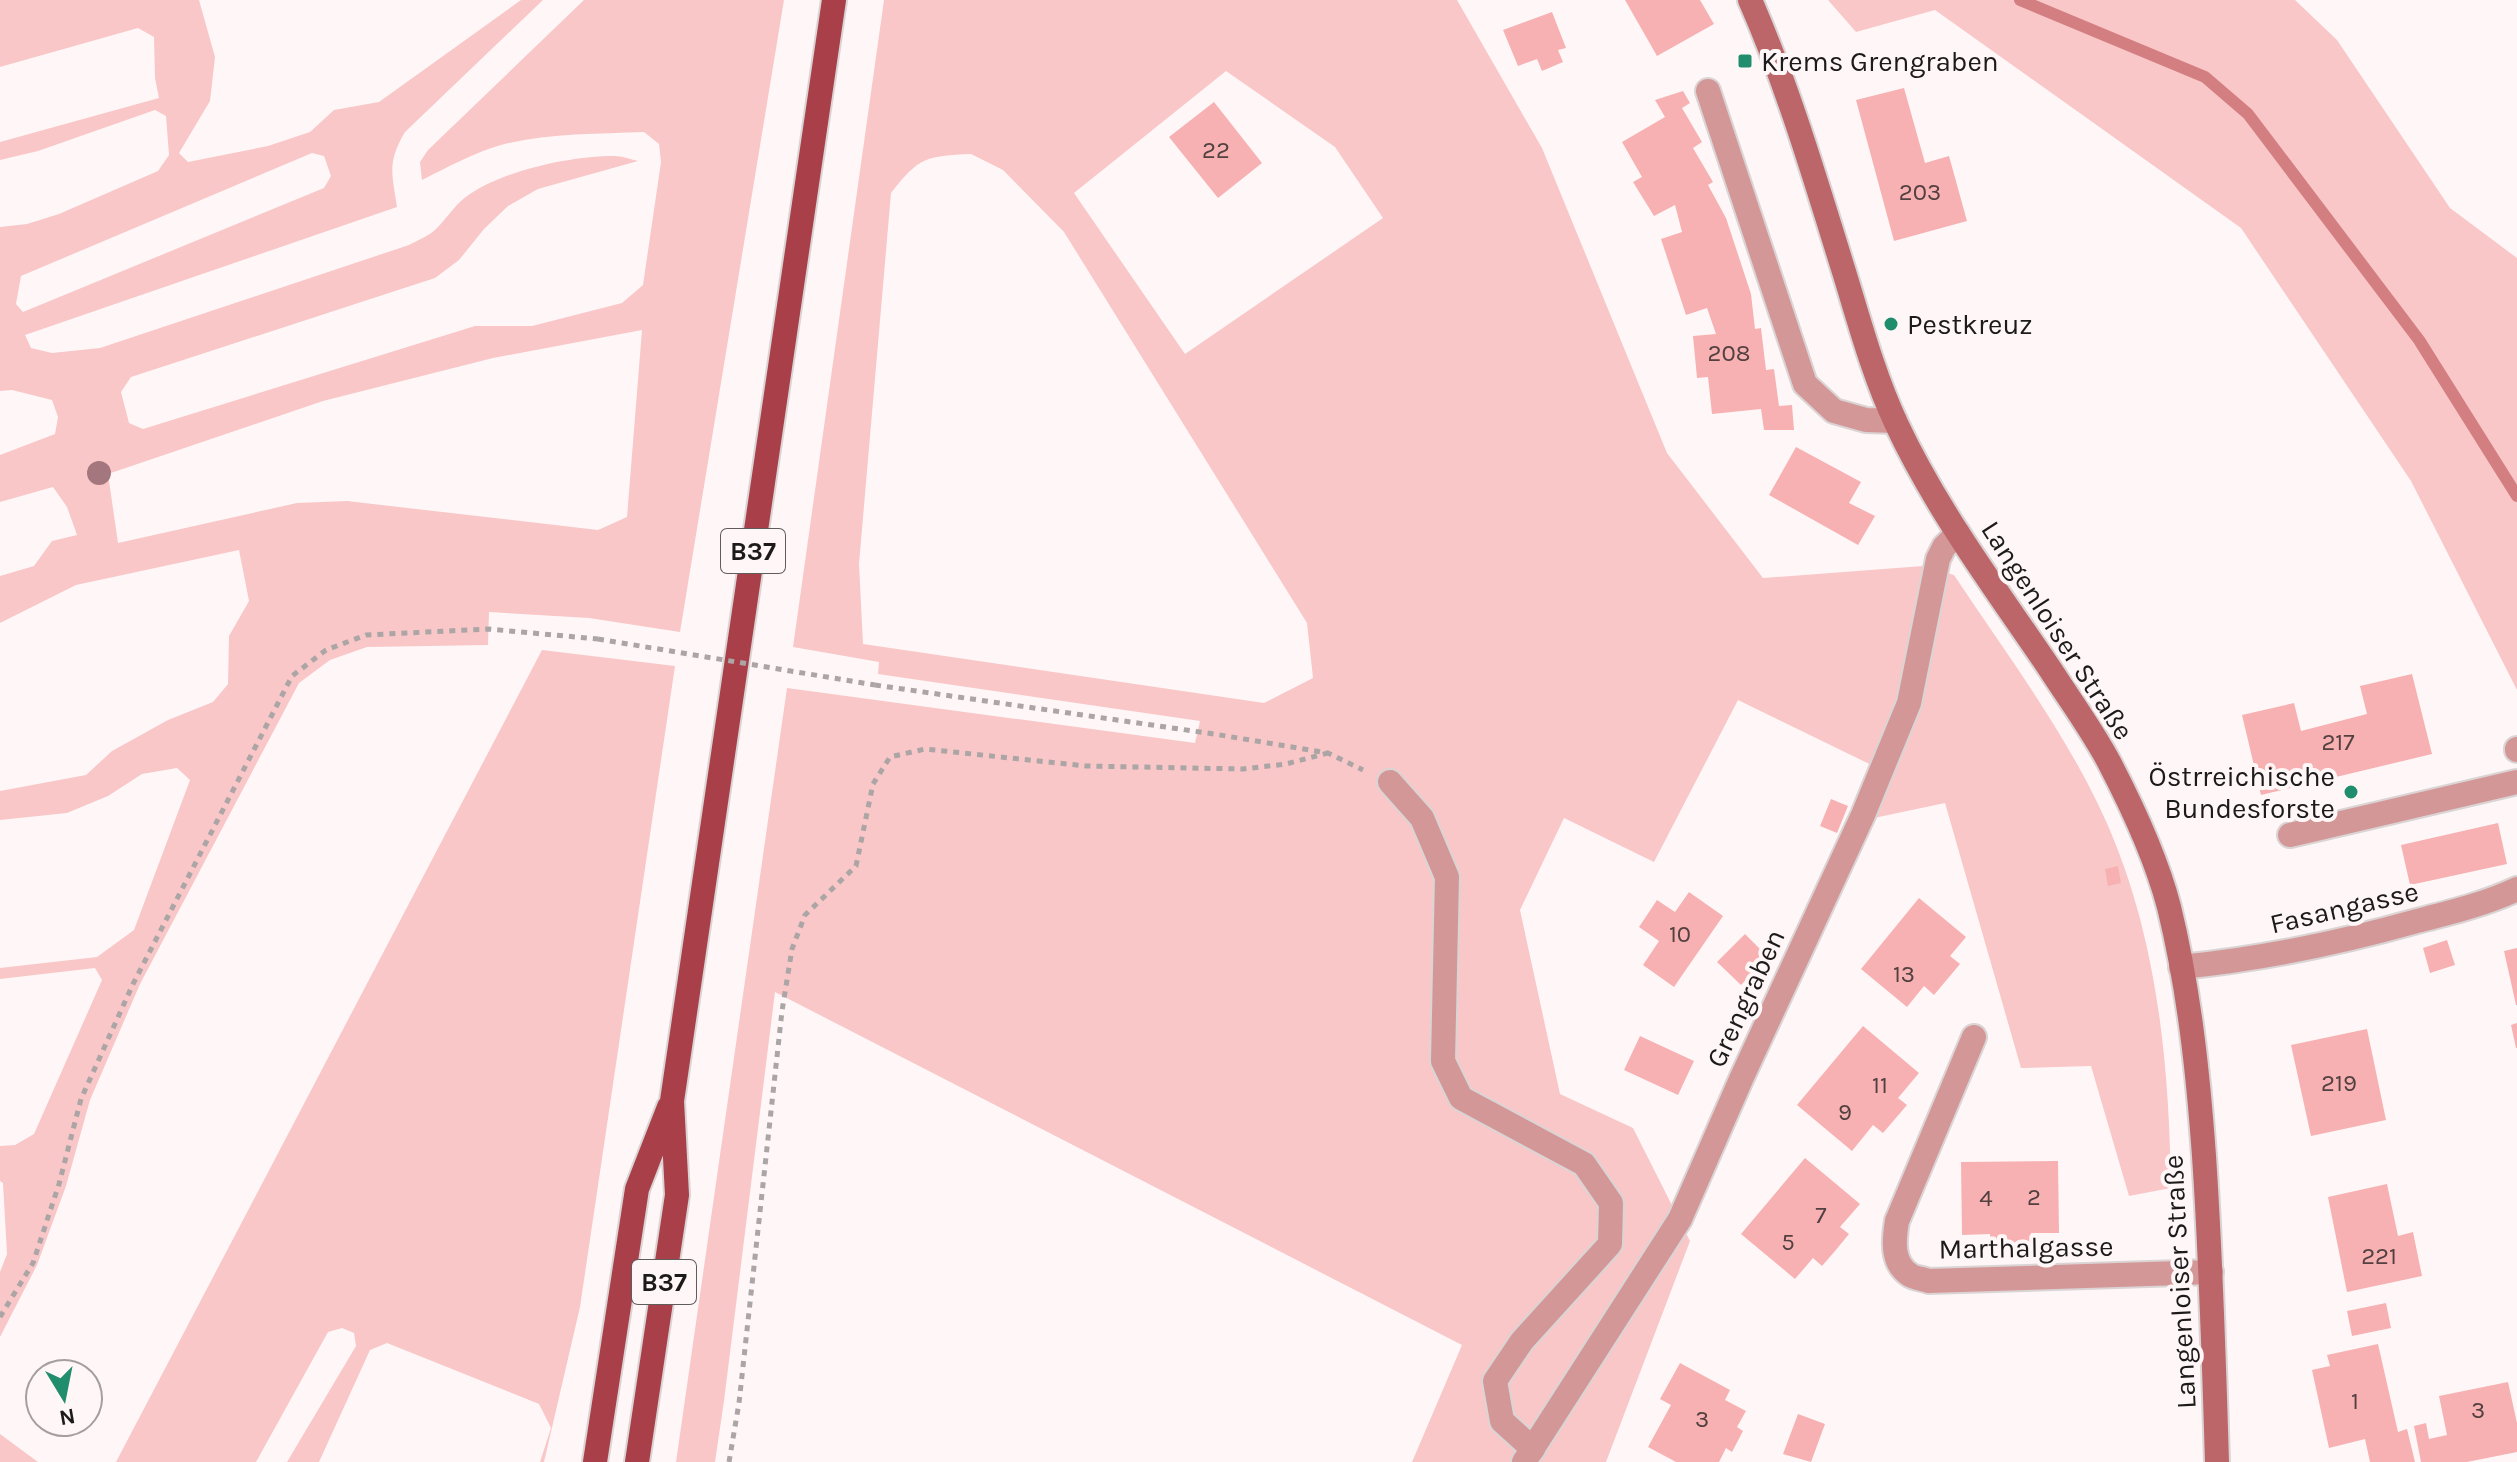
<svg xmlns="http://www.w3.org/2000/svg" width="2517" height="1462" font-family="Karla,sans-serif">
<style>
.green{fill:#f9c7c8;fill-rule:evenodd}
.lines{fill:none;stroke-linecap:round;stroke-linejoin:round}
.stream{stroke:#d37f82;stroke-width:12}
.building{fill:#f7b1b2}
.lane-casing{stroke:#dbd4d4;stroke-width:28}
.street-casing{stroke:#dbd4d4;stroke-width:28}
.secondary-casing{stroke:#dbd4d4;stroke-width:28}
.primary-casing{stroke:#dbd4d4;stroke-width:28}
.path{stroke:#aba5a5;stroke-width:5;stroke-dasharray:6 6;stroke-linecap:butt}
.lane{stroke:#d49798;stroke-width:24}
.street{stroke:#d49798;stroke-width:24}
.secondary{stroke:#bc666a;stroke-width:24}
.primary{stroke:#a93f49;stroke-width:24}
.path-bridge{stroke:#aba5a5;stroke-width:5;stroke-dasharray:6 6;stroke-linecap:butt}
.tree{fill:#a4777e}
.poi-dot{fill:#208d6c;stroke:#fff7f7;stroke-width:3}
.labels{text-anchor:middle;stroke-width:8;stroke-linejoin:round;paint-order:stroke}
.number-label{font-size:24px;fill:#534040}
.shield{fill:#fff7f7;stroke:#605c5c;stroke-width:2}
.shield-label{font-size:26px;font-weight:bold;fill:#1c1a1a}
.poi-label{font-size:28px;fill:#1c1a1a;stroke:#fff7f7;text-anchor:start}
.street-label{font-size:28px;fill:#1c1a1a;stroke:#fff7f7}
</style>
<rect width="100%" height="100%" fill="#fff7f7"/>
<path class="green" d="M 0,0 L 199,0 L 215,57 L 210,101 L 179,153 L 188,162 L 268,146 L 310,132 L 334,110 L 379,102 L 521,0 L 543,0 L 405,132 C 387,162 392,174 397,207 L 25,335 L 31,348 L 52,353 L 100,348 L 409,245 C 418,240 429,236 436,229 C 448,217 456,203 470,194 C 506,170 571,156 614,156 C 622,156 630,159 638,161 L 538,189 L 508,206 L 484,229 L 459,260 L 435,278 L 131,377 L 121,392 L 129,423 L 143,429 L 475,326 L 532,326 L 622,303 L 643,285 L 661,162 L 659,144 L 644,132 C 597,134 546,133 501,145 C 473,153 448,167 422,180 L 420,162 L 428,150 L 584,0 L 784,0 L 680,632 L 589,618 L 489,612 L 488,645 L 367,647 L 330,660 L 299,683 L 140,984 L 90,1100 L 66,1186 L 37,1265 L 0,1337 L 0,1272 L 7,1254 L 3,1183 L 0,1181 L 0,1146 L 15,1145 L 34,1134 L 102,980 L 95,968 L 0,979 L 0,968 L 97,957 L 134,930 L 190,780 L 177,768 L 142,774 L 108,796 L 67,813 L 0,820 L 0,791 L 86,775 L 112,751 L 168,720 L 213,702 L 228,684 L 229,636 L 249,601 L 239,550 L 76,585 L 0,623 L 0,576 L 34,566 L 52,541 L 77,535 L 67,507 L 53,487 L 0,502 L 0,455 L 55,434 L 58,417 L 52,400 L 12,390 L 0,391 L 0,227 L 27,224 L 59,214 L 158,171 L 169,155 L 166,116 L 155,110 L 38,151 L 0,160 L 0,142 L 159,98 L 155,78 L 154,37 L 138,28 L 0,67 ZM 312,153 L 324,156 L 331,176 L 324,188 L 23,312 L 16,304 L 21,276 ZM 642,330 L 627,517 L 598,530 L 347,501 L 297,503 L 118,543 L 108,474 L 323,401 L 493,358 Z
M 884,0 L 1457,0 L 1542,148 L 1667,453 L 1763,578 L 1923,566 L 1954,575 C 2003,649 2058,722 2097,802 C 2156,922 2169,1056 2171,1188 L 2129,1196 L 2091,1066 L 2021,1068 L 1945,803 L 1874,818 L 1892,775 L 1738,700 L 1654,862 L 1564,818 L 1520,910 L 1560,1094 L 1633,1128 L 1690,1241 L 1606,1462 L 1412,1462 L 1462,1345 L 775,992 L 724,1401 L 715,1462 L 676,1462 L 787,688 L 1195,743 L 1200,721 L 878,674 L 879,662 L 793,647 ZM 1226,71 L 1335,147 L 1383,218 L 1185,354 L 1074,193 ZM 971,154 L 1003,170 L 1064,232 L 1307,623 L 1313,678 L 1264,703 L 863,644 L 859,564 L 891,193 C 919,157 926,156 971,154 Z
M 1828,0 L 2295,0 L 2337,40 L 2450,208 L 2517,258 L 2517,690 L 2411,481 L 2241,228 L 1935,10 L 1856,32 Z
M 542,650 L 675,666 L 580,1307 L 544,1462 L 540,1462 L 551,1428 L 539,1404 L 387,1343 L 370,1350 L 319,1462 L 287,1462 L 356,1346 L 354,1333 L 342,1328 L 328,1332 L 256,1462 L 116,1462 Z
M 0,1434 L 38,1462 L 0,1462 Z"/>
<g class="lines">
<path class="stream" d="M 2020,0 L 2205,77 L 2248,114 L 2419,340 L 2517,496"/>
</g>
<path class="building" d="M 1625,0 L 1700,0 L 1714,24 L 1657,56 Z
M 1552,12 L 1566,48 L 1558,50 L 1563,62 L 1542,71 L 1537,59 L 1518,66 L 1503,30 Z
M 1904,88 L 1925,163 L 1949,156 L 1967,221 L 1894,241 L 1856,100 Z
M 1683,91 L 1690,103 L 1682,108 L 1702,142 L 1693,148 L 1713,182 L 1708,185 L 1726,218 L 1751,294 L 1755,329 L 1761,328 L 1766,370 L 1774,369 L 1779,406 L 1792,405 L 1794,430 L 1764,430 L 1761,409 L 1712,414 L 1708,377 L 1697,378 L 1693,336 L 1716,334 L 1707,308 L 1686,315 L 1661,239 L 1682,232 L 1675,205 L 1654,216 L 1633,182 L 1642,177 L 1622,142 L 1665,117 L 1655,100 Z
M 1214,102 L 1262,163 L 1218,198 L 1169,137 Z
M 1796,447 L 1861,482 L 1849,503 L 1875,516 L 1858,545 L 1769,495 Z
M 2412,674 L 2432,754 L 2261,795 L 2242,715 L 2294,703 L 2301,731 L 2367,714 L 2360,686 Z
M 1831,799 L 1848,806 L 1837,833 L 1820,826 Z
M 2498,823 L 2507,864 L 2410,885 L 2401,845 Z
M 2118,866 L 2121,883 L 2108,886 L 2105,869 Z
M 1689,892 L 1723,916 L 1674,987 L 1643,965 L 1659,941 L 1639,927 L 1657,900 L 1675,912 Z
M 1919,898 L 1966,937 L 1950,956 L 1960,964 L 1934,995 L 1924,986 L 1907,1007 L 1861,969 Z
M 1745,934 L 1768,957 L 1741,985 L 1717,962 Z
M 2447,940 L 2455,965 L 2430,973 L 2423,948 Z
M 2517,948 L 2517,1005 L 2516,1005 L 2504,951 Z
M 2517,1023 L 2517,1048 L 2516,1048 L 2511,1025 Z
M 1863,1026 L 1919,1073 L 1898,1098 L 1907,1105 L 1883,1133 L 1873,1125 L 1852,1151 L 1797,1105 Z
M 2367,1029 L 2386,1120 L 2311,1136 L 2291,1045 Z
M 1640,1036 L 1694,1061 L 1678,1095 L 1624,1070 Z
M 1805,1158 L 1860,1204 L 1840,1227 L 1849,1234 L 1835,1251 L 1822,1266 L 1813,1258 L 1795,1279 L 1741,1234 Z
M 2058,1161 L 2059,1233 L 2031,1233 L 2031,1246 L 1990,1246 L 1990,1234 L 1962,1235 L 1961,1162 Z
M 2387,1184 L 2398,1236 L 2413,1232 L 2422,1276 L 2347,1292 L 2328,1197 Z
M 2386,1303 L 2391,1328 L 2352,1336 L 2347,1311 Z
M 2378,1344 L 2398,1432 L 2407,1429 L 2415,1462 L 2370,1462 L 2365,1439 L 2329,1448 L 2312,1370 L 2330,1366 L 2327,1355 Z
M 1680,1363 L 1730,1390 L 1725,1400 L 1746,1411 L 1737,1427 L 1743,1431 L 1732,1452 L 1726,1448 L 1719,1462 L 1676,1462 L 1648,1447 L 1671,1405 L 1660,1399 Z
M 2508,1382 L 2517,1423 L 2517,1452 L 2467,1462 L 2421,1462 L 2414,1426 L 2426,1423 L 2429,1439 L 2447,1435 L 2439,1396 Z
M 1798,1414 L 1825,1424 L 1811,1462 L 1783,1454 Z"/>
<g class="lines">
<defs>
<path id="lane" d="M 1708,91 L 1805,384 L 1834,411 L 1866,420 L 1895,421
M 1390,782 L 1422,818 L 1447,877 L 1443,1061 L 1461,1098 L 1584,1164 L 1611,1203 L 1610,1244 L 1522,1341 L 1495,1381 L 1502,1421 L 1533,1449
M 2290,835 L 2517,782"/>
<path id="street" d="M 2517,749 L 2517,750
M 2181,967 C 2262,959 2339,943 2417,921 C 2452,912 2485,904 2517,889
M 1974,1037 L 1897,1221 C 1894,1239 1891,1263 1910,1275 C 1914,1278 1924,1279 1929,1281 L 2211,1272
M 1524,1462 L 1680,1219 L 1742,1077 L 1863,815 L 1909,703 L 1938,559 L 1944,547 L 1958,533"/>
<path id="secondary" d="M 1750,0 C 1789,89 1816,182 1845,275 C 1860,324 1874,376 1896,423 C 1937,511 1996,589 2050,669 C 2070,700 2092,730 2109,762 C 2133,808 2156,857 2169,907 C 2189,989 2198,1072 2204,1156 C 2211,1258 2214,1360 2217,1462"/>
<path id="primary" d="M 595,1462 L 637,1189 L 669,1107
M 637,1462 L 677,1195 L 672,1101 L 834,0"/>
</defs>
<use href="#lane" class="lane-casing"/>
<use href="#street" class="street-casing"/>
<use href="#secondary" class="secondary-casing"/>
<use href="#primary" class="primary-casing"/>
<path class="path" d="M 875,685 L 1214,734 L 1328,753 L 1363,770
M 0,1317 L 33,1263 L 59,1184 L 81,1099 L 133,984 L 292,676 L 326,650 L 366,635 L 488,629 L 598,639
M 729,1462 L 739,1403 L 782,1011 L 792,949 L 805,915 L 856,866 L 873,784 L 890,757 L 925,749 L 1086,766 L 1243,769 L 1286,764 L 1328,753"/>
<use href="#lane" class="lane"/>
<use href="#street" class="street"/>
<use href="#secondary" class="secondary"/>
<use href="#primary" class="primary"/>
<path class="path-bridge" d="M 598,639 L 875,685"/>
</g>
<circle class="tree" cx="99" cy="473" r="12"/>
<g class="poi-dot">
<rect x="1737" y="53" width="16" height="16" rx="4"/>
<circle cx="1891" cy="324" r="8"/>
<circle cx="2351" cy="792" r="8"/>
</g>
<g class="labels">
<g class="number-label">
<text x="1216" y="158">22</text>
<text x="1920" y="200">203</text>
<text x="1729" y="361">208</text>
<text x="2338" y="750">217</text>
<text x="1680" y="942">10</text>
<text x="1904" y="982">13</text>
<text x="2339" y="1091">219</text>
<text x="1880" y="1093">11</text>
<text x="1845" y="1120">9</text>
<text x="2034" y="1205">2</text>
<text x="1986" y="1206">4</text>
<text x="1821" y="1223">7</text>
<text x="1788" y="1250">5</text>
<text x="2379" y="1264">221</text>
<text x="2355" y="1409">1</text>
<text x="2478" y="1418">3</text>
<text x="1702" y="1427">3</text>
</g>
<g class="shield">
<rect x="721" y="529" width="64" height="44" rx="6"/>
<rect x="632" y="1260" width="64" height="44" rx="6"/>
</g>
<g class="shield-label">
<text x="753" y="560">B37</text>
<text x="664" y="1291">B37</text>
</g>
<g class="poi-label">
<text x="1761" y="71">Krems Grengraben</text>
<text x="1907" y="334">Pestkreuz</text>
<text x="2335" y="786" text-anchor="end">Östrreichische<tspan x="2335" dy="32">Bundesforste</tspan></text>
</g>
<g class="street-label">
<text transform="translate(2058 630) rotate(57)" y="10">Langenloiser Straße</text>
<text transform="translate(2344 907) rotate(-13)" y="10">Fasangasse</text>
<text transform="translate(1745 998) rotate(-65)" y="10">Grengraben</text>
<text transform="translate(2026 1247) rotate(-1)" y="10">Marthalgasse</text>
<text transform="translate(2179 1282) rotate(-93)" y="10">Langenloiser Straße</text>
</g>
</g>
<g transform="translate(64 1398) rotate(170)"><circle r="38" fill="#fff7f7" stroke="#a49f9f" stroke-width="2"/>
<path d="M0-6L14 30L0 20L-14 30Z" fill="#208d6c"/>
<text y="-12" font-size="22" font-weight="bold" text-anchor="middle" fill="#1c1a1a">N</text>
</g>
</svg>
